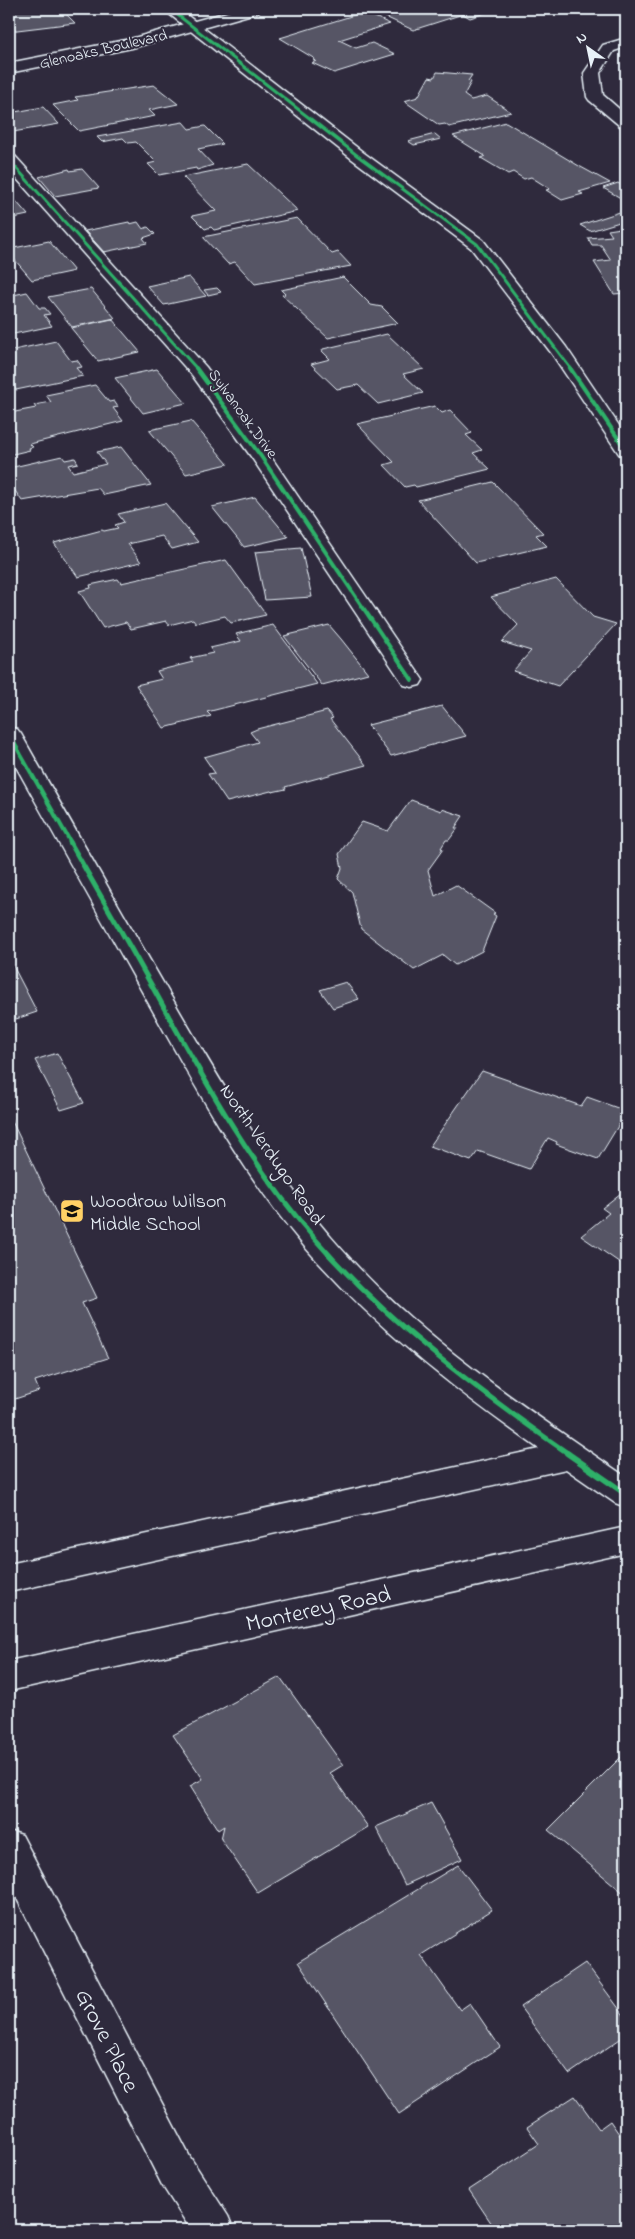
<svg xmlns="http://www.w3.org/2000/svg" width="635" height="2239" font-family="'Indie Flower',sans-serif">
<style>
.building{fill:#575565;stroke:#e8f1f8}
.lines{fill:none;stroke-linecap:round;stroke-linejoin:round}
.street-casing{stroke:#e8f1f8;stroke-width:3}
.secondary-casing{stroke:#e8f1f8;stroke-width:3}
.street{fill:#2f2a3d;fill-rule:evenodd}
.secondary{fill:#2f2a3d;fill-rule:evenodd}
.cycleway-far3-casing{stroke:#2f2a3d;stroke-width:5}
.cycleway-far2-casing{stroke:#2f2a3d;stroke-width:6}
.cycleway-far1-casing{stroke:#2f2a3d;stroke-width:8}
.cycleway-casing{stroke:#2f2a3d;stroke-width:9}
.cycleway-far3{stroke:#2db169;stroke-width:3}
.cycleway-far2{stroke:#2db169;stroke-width:4}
.cycleway-far1{stroke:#2db169;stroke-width:5}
.cycleway{stroke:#2db169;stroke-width:6}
.labels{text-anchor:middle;stroke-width:4;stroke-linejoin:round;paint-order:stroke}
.far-street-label{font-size:16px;fill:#e8f1f8;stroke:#2f2a3d}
.street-label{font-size:20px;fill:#e8f1f8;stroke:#2f2a3d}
.poi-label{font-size:20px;fill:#e8f1f8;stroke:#2f2a3d;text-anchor:start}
.near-street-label{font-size:24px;fill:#e8f1f8;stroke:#2f2a3d}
</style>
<rect width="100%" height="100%" fill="#2f2a3d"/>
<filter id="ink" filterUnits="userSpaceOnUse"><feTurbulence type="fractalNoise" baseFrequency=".02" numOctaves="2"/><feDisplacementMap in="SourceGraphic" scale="10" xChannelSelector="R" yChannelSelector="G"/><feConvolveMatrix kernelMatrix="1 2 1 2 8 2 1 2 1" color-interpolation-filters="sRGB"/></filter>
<g filter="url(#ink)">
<path class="building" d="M 9,9 L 61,9 L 75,23 L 9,31 Z
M 391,9 L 493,9 L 495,10 L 470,18 L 463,14 L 413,30 L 377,13 Z
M 364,12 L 390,24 L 339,40 L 356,48 L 372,43 L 395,54 L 334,73 L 312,63 L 316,61 L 313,60 L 315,59 L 280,38 Z
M 437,72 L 472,75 L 468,81 L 471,82 L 464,95 L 471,100 L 487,96 L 511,112 L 449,127 L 445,124 L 439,125 L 404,101 L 418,97 L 429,77 L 434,78 Z
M 154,85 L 178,104 L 149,110 L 155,116 L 115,124 L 79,131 L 53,105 L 78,100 L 75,97 Z
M 43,107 L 59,124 L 13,132 L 9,128 L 9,113 Z
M 183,122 L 189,129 L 205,126 L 223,144 L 198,149 L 213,165 L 197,170 L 196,168 L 159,175 L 148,164 L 156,162 L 136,142 L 128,143 L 123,138 L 102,142 L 97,137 Z
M 506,122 L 579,166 L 610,183 L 579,192 L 583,194 L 562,200 L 546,190 L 550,189 L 531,177 L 524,179 L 513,172 L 508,174 L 481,158 L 485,156 L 453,136 Z
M 435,134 L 441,139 L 414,145 L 408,141 Z
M 248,164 L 298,211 L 214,230 L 211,227 L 205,229 L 192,216 L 216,211 L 183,177 Z
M 69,169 L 70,171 L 82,169 L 99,188 L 55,196 L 39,177 Z
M 618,183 L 626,188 L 626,201 L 603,188 Z
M 9,193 L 28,215 L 9,219 Z
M 626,210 L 626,220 L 590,231 L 580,225 Z
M 297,218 L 332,254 L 338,252 L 351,266 L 255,284 L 235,262 L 228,264 L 203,237 Z
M 129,222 L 130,224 L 138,222 L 143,229 L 148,227 L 155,234 L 143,238 L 147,243 L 104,252 L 85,231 Z
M 621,228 L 626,228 L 626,293 L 614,294 L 594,262 L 611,260 L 601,245 L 592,245 L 588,238 L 612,236 L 608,230 Z
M 49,241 L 74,271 L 32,280 L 9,253 L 9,249 Z
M 189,277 L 206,296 L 164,305 L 147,286 Z
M 343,277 L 371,305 L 382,307 L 398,323 L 328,338 L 282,295 L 285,294 L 281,290 Z
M 217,288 L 221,292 L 208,295 L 204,290 Z
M 91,289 L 115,318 L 72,327 L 48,297 Z
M 27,292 L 39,308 L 45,308 L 50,314 L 44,315 L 52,326 L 9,335 L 9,296 Z
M 112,319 L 140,352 L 98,361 L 71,328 Z
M 387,334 L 424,369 L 403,374 L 423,393 L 378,404 L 358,385 L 337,389 L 311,364 L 330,359 L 322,351 L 323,349 Z
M 56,341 L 71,361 L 77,360 L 82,367 L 76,368 L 83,376 L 16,390 L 9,380 L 9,351 Z
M 157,369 L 186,403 L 143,413 L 115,378 Z
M 95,385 L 109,402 L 114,401 L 118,407 L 113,408 L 123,421 L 30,444 L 33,447 L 29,448 L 30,450 L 9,455 L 9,406 L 15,412 L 36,408 L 34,405 L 51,402 L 46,395 Z
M 435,406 L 442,413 L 450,410 L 472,433 L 466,435 L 482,450 L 473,453 L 490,469 L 416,487 L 414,485 L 405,487 L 384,465 L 394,462 L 357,424 Z
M 191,421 L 228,464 L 186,474 L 149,430 Z
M 121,447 L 151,485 L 104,495 L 98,488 L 22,501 L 9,482 L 9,468 L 62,456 L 65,460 L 75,458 L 78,463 L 68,465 L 73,472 L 106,464 L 97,452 Z
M 493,482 L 543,533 L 536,535 L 547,546 L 476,563 L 418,500 Z
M 255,497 L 288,537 L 244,547 L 212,507 Z
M 165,503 L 198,542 L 172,549 L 162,536 L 128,544 L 141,562 L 78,577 L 54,543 L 102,530 L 104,531 L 118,528 L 115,525 L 124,522 L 118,514 Z
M 301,548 L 312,597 L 265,600 L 255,552 Z
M 226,560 L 266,615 L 231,623 L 225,616 L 196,623 L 193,619 L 169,625 L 166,621 L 131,629 L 126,622 L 103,628 L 79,591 L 91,588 L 90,585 L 118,579 L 121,583 Z
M 556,579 L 593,617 L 616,624 L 558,686 L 513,671 L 531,651 L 502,642 L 518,625 L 491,597 Z
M 273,625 L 317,684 L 207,712 L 211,716 L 164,728 L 136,685 L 162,679 L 157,671 L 193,662 L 190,658 L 213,653 L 210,648 L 241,641 L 236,634 Z
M 329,625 L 341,639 L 368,673 L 322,685 L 284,636 Z
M 442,706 L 466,736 L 391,756 L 368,725 Z
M 327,711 L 333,718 L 330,719 L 366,765 L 285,787 L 286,789 L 272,792 L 271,791 L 227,802 L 208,774 L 215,773 L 204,757 L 258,742 L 250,732 L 257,729 Z
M 411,800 L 441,811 L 442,809 L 463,816 L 455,828 L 458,828 L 449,840 L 446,840 L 441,848 L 443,849 L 428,870 L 435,896 L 456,885 L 495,913 L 493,914 L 496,916 L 482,951 L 455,965 L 443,955 L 414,970 L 361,929 L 352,892 L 338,879 L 342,868 L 339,854 L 362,822 L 388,831 Z
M 9,958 L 37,1012 L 16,1019 L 9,1005 Z
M 346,982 L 359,999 L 333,1008 L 320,990 Z
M 57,1053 L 84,1103 L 61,1110 L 35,1060 Z
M 482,1071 L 581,1106 L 587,1097 L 626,1111 L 626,1113 L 598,1159 L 556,1144 L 557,1142 L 548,1138 L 529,1169 L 478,1151 L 471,1161 L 430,1146 Z
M 9,1115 L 97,1298 L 82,1303 L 108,1358 L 35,1381 L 39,1391 L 9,1401 Z
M 626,1189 L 626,1267 L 581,1236 L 609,1213 L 602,1208 Z
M 280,1677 L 343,1765 L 330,1773 L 368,1827 L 258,1893 L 221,1839 L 224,1826 L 218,1830 L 190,1786 L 203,1779 L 173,1735 Z
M 626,1752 L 626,1895 L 548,1830 Z
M 431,1803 L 462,1859 L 405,1885 L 376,1827 Z
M 458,1865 L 492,1910 L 421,1955 L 460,2010 L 470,2003 L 500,2047 L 399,2114 L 298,1962 Z
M 585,1963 L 626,2018 L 626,2035 L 569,2074 L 520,2007 Z
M 575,2096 L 599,2129 L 610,2121 L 626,2144 L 626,2230 L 496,2230 L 469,2190 L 539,2144 L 527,2127 Z"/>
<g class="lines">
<defs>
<path id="street" d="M 163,9 L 179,9 L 364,153 L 483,240 L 566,347 L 626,436 L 626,456 L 619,454 L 552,354 L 471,248 L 352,159 Z
M 626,38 L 626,47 L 614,51 L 600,73 L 603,95 L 626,115 L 626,128 L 620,126 L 589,100 L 587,97 L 584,73 L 603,45 Z
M 9,155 L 15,156 L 206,367 L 267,451 L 423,680 L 420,685 L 412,687 L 404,685 L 252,458 L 192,375 L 9,170 Z
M 9,1831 L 22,1835 L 190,2157 L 228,2216 L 234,2230 L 191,2230 L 162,2185 L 9,1883 Z"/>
<path id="secondary" d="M 238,9 L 261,9 L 259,12 L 132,48 L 9,73 L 9,63 L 130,39 Z
M 9,727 L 17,729 L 21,734 C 70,821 119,907 169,993 C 225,1090 280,1185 357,1266 C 435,1349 533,1413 626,1477 L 626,1507 L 615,1503 L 566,1469 L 9,1592 L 9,1564 L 539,1449 C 454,1389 372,1325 304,1246 C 240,1170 192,1081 144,995 C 99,915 54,835 9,754 Z
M 626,1527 L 626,1553 L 9,1691 L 9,1661 Z"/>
</defs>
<use href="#street" class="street-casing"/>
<use href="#secondary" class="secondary-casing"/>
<use href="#street" class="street"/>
<use href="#secondary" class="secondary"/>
<defs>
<path id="cycleway-far3" d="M 170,9 L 358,156 L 477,244 L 571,369
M 9,160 L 197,369"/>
<path id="cycleway-far2" d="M 196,368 L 260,455 L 412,680
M 570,368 L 626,450
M 9,734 L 71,843"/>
<path id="cycleway-far1" d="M 70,842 C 101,897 133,951 163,1006 C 208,1087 254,1169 315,1239 C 388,1323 477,1390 569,1454"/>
<path id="cycleway" d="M 567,1453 L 626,1494"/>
</defs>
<use href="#cycleway-far3" class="cycleway-far3-casing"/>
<use href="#cycleway-far2" class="cycleway-far2-casing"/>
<use href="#cycleway-far1" class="cycleway-far1-casing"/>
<use href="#cycleway" class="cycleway-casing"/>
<use href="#cycleway-far3" class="cycleway-far3"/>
<use href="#cycleway-far2" class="cycleway-far2"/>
<use href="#cycleway-far1" class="cycleway-far1"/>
<use href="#cycleway" class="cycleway"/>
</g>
</g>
<defs>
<symbol id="school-square" viewBox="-11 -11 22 22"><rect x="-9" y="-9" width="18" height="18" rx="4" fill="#ffd166" stroke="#2f2a3d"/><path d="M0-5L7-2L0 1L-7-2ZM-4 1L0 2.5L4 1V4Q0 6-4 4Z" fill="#111"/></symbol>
</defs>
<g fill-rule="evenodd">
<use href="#school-square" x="58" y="1197" width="28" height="28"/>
</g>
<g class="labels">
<g class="far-street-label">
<text transform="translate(103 48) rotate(-13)" y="6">Glenoaks Boulevard</text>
<text transform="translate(244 413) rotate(54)" y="6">Sylvanoak Drive</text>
</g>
<g class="street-label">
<text transform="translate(273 1154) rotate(55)" y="7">North Verdugo Road</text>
</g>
<g class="poi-label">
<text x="90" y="1207">Woodrow Wilson<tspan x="90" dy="23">Middle School</tspan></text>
</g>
<g class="near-street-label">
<text transform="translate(318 1608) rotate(-12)" y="8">Monterey Road</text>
<text transform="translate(108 2040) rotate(63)" y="8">Grove Place</text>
</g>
</g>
<rect width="635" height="2239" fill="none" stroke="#2f2a3d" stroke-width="30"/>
<rect x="15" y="15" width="605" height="2209" fill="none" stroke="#e8f1f8" stroke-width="2" filter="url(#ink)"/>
<g transform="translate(588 48) rotate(327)" stroke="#2f2a3d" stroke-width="4" paint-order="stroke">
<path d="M0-4L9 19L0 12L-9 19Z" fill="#e8f1f8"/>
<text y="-8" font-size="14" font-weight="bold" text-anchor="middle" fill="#e8f1f8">N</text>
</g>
</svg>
